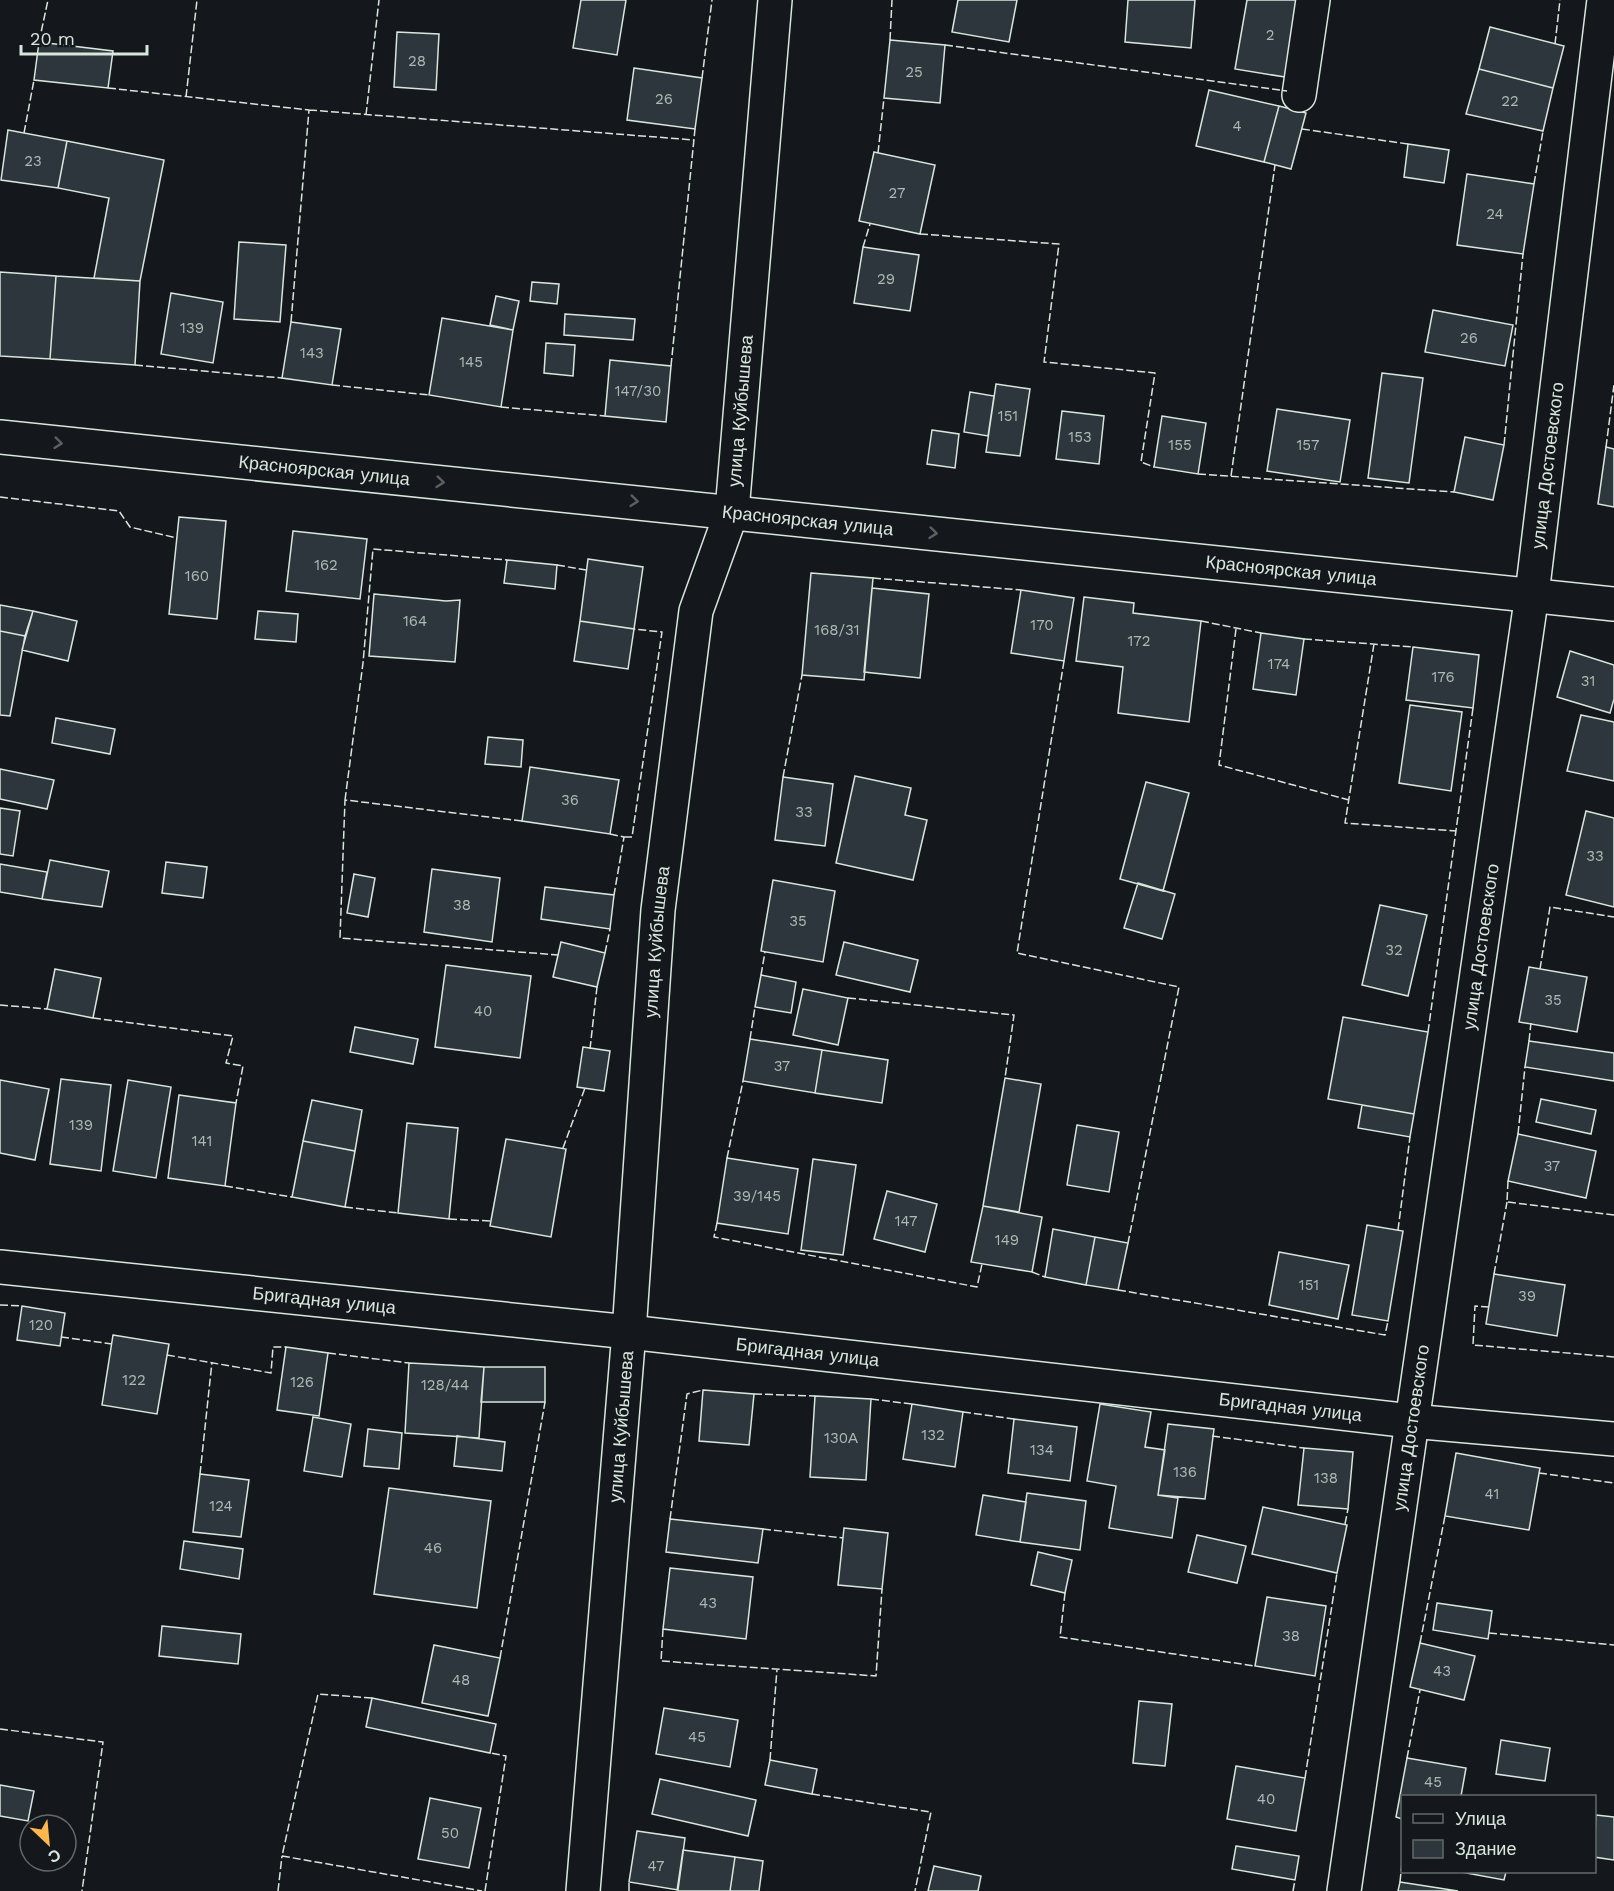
<svg xmlns="http://www.w3.org/2000/svg" width="1614" height="1891" font-family="'Work Sans',sans-serif">
<style>
.building{fill:#2c363c;stroke:#d8e6dc;stroke-width:1.5}
.lines{fill:none;stroke-linecap:round;stroke-linejoin:round}
.street-casing{stroke:#d8e6dc;stroke-width:36}
.secondary-casing{stroke:#d8e6dc;stroke-width:36}
.street{stroke:#14181c;stroke-width:33}
.secondary{stroke:#14181c;stroke-width:33}
.fence{stroke:#d8e6dc;stroke-width:1.5;stroke-dasharray:8 3;stroke-linecap:butt}
.oneway{stroke:#59605f}
.labels{text-anchor:middle;stroke-width:4.5;stroke-linejoin:round;paint-order:stroke}
.number-label{font-size:15px;fill:#adbab4}
.street-label{font-size:18px;fill:#d8e6dc;stroke:#14181c}
</style>
<rect width="100%" height="100%" fill="#14181c"/>
<path class="building" d="M 581,0 L 626,0 L 617,55 L 573,48 Z
M 958,0 L 1017,0 L 1009,42 L 952,32 Z
M 1128,0 L 1195,0 L 1191,48 L 1125,42 Z
M 1247,0 L 1301,0 L 1291,78 L 1235,69 Z
M 1490,27 L 1564,46 L 1553,88 L 1479,69 Z
M 397,32 L 439,34 L 436,90 L 394,87 Z
M 890,40 L 945,45 L 940,103 L 884,98 Z
M 39,42 L 113,51 L 108,88 L 34,80 Z
M 634,68 L 702,78 L 695,129 L 627,120 Z
M 1479,69 L 1553,88 L 1543,131 L 1466,114 Z
M 1209,90 L 1279,106 L 1264,162 L 1196,146 Z
M 1279,106 L 1306,113 L 1291,169 L 1264,162 Z
M 8,130 L 67,141 L 58,188 L 1,180 Z
M 67,141 L 164,160 L 140,281 L 94,278 L 109,198 L 58,188 Z
M 1408,144 L 1449,150 L 1444,183 L 1404,177 Z
M 874,152 L 935,165 L 920,234 L 859,221 Z
M 1467,174 L 1534,184 L 1523,254 L 1457,245 Z
M 239,242 L 286,245 L 280,322 L 234,319 Z
M 863,247 L 919,255 L 910,311 L 854,303 Z
M 0,272 L 56,276 L 50,359 L 0,356 Z
M 56,276 L 140,281 L 135,365 L 50,359 Z
M 532,282 L 559,284 L 557,304 L 530,301 Z
M 171,293 L 223,302 L 213,363 L 161,354 Z
M 496,296 L 519,301 L 513,330 L 490,325 Z
M 1433,310 L 1513,325 L 1505,366 L 1425,352 Z
M 565,314 L 635,319 L 633,340 L 564,335 Z
M 442,318 L 513,330 L 501,407 L 429,395 Z
M 291,322 L 341,329 L 332,385 L 282,378 Z
M 546,343 L 575,345 L 573,376 L 544,373 Z
M 610,360 L 671,366 L 666,422 L 605,416 Z
M 1382,373 L 1423,378 L 1409,483 L 1368,478 Z
M 996,384 L 1030,389 L 1020,456 L 986,452 Z
M 970,392 L 994,396 L 988,436 L 964,432 Z
M 1277,409 L 1350,420 L 1340,482 L 1267,471 Z
M 1062,411 L 1104,416 L 1099,464 L 1056,459 Z
M 1162,416 L 1206,423 L 1198,474 L 1154,467 Z
M 932,430 L 959,434 L 955,468 L 927,464 Z
M 1465,437 L 1504,445 L 1493,500 L 1454,492 Z
M 1606,447 L 1614,449 L 1614,507 L 1598,504 Z
M 179,517 L 226,521 L 217,619 L 169,614 Z
M 293,531 L 367,539 L 360,599 L 286,591 Z
M 588,559 L 643,567 L 634,629 L 580,621 Z
M 507,560 L 557,565 L 555,589 L 504,583 Z
M 811,573 L 873,578 L 864,680 L 802,675 Z
M 872,588 L 929,594 L 920,678 L 864,672 Z
M 1021,590 L 1074,598 L 1064,661 L 1011,653 Z
M 374,594 L 446,601 L 460,600 L 455,662 L 369,656 Z
M 1084,597 L 1134,603 L 1133,613 L 1201,621 L 1189,722 L 1118,713 L 1123,667 L 1076,661 Z
M 0,605 L 33,611 L 25,636 L 0,631 Z
M 33,611 L 77,621 L 68,661 L 22,650 Z
M 258,611 L 298,614 L 296,642 L 255,639 Z
M 580,621 L 634,629 L 628,669 L 574,661 Z
M 0,631 L 25,636 L 10,716 L 0,715 Z
M 1261,633 L 1304,639 L 1296,695 L 1253,689 Z
M 1413,647 L 1479,655 L 1473,708 L 1406,700 Z
M 1570,651 L 1614,665 L 1614,699 L 1610,713 L 1557,697 Z
M 1410,705 L 1462,712 L 1451,791 L 1399,783 Z
M 1581,715 L 1614,722 L 1614,781 L 1567,771 Z
M 56,718 L 115,729 L 110,754 L 52,743 Z
M 488,737 L 523,740 L 521,767 L 485,764 Z
M 530,767 L 619,780 L 610,834 L 522,821 Z
M 0,769 L 54,780 L 47,809 L 0,799 Z
M 855,776 L 911,788 L 905,815 L 927,820 L 913,880 L 836,863 Z
M 783,777 L 833,784 L 825,846 L 775,840 Z
M 1146,782 L 1189,793 L 1163,891 L 1120,879 Z
M 0,808 L 20,811 L 13,856 L 0,854 Z
M 1586,811 L 1614,818 L 1614,907 L 1566,895 Z
M 50,860 L 109,871 L 102,907 L 42,899 Z
M 166,862 L 207,867 L 203,898 L 162,893 Z
M 0,864 L 47,872 L 42,899 L 0,892 Z
M 432,869 L 500,878 L 492,942 L 424,932 Z
M 354,874 L 375,878 L 368,917 L 347,913 Z
M 773,880 L 835,891 L 823,962 L 761,951 Z
M 1138,883 L 1175,894 L 1162,939 L 1124,928 Z
M 545,887 L 614,895 L 610,929 L 541,919 Z
M 1380,905 L 1427,915 L 1408,996 L 1362,985 Z
M 561,942 L 605,953 L 597,987 L 553,977 Z
M 844,942 L 918,960 L 910,992 L 836,975 Z
M 446,965 L 531,976 L 520,1058 L 435,1047 Z
M 1529,967 L 1587,977 L 1577,1032 L 1519,1022 Z
M 55,969 L 101,978 L 93,1018 L 47,1009 Z
M 761,975 L 796,982 L 791,1013 L 755,1007 Z
M 803,989 L 848,998 L 838,1045 L 793,1035 Z
M 1343,1017 L 1428,1032 L 1414,1114 L 1328,1099 Z
M 355,1027 L 418,1039 L 413,1064 L 350,1052 Z
M 750,1039 L 822,1050 L 815,1093 L 743,1081 Z
M 1529,1041 L 1614,1053 L 1614,1081 L 1525,1067 Z
M 583,1047 L 610,1051 L 604,1091 L 577,1087 Z
M 822,1050 L 888,1060 L 882,1103 L 815,1093 Z
M 1005,1078 L 1041,1084 L 1019,1212 L 983,1206 Z
M 61,1079 L 111,1085 L 101,1171 L 50,1164 Z
M 0,1080 L 49,1089 L 35,1160 L 0,1153 Z
M 128,1080 L 171,1087 L 156,1178 L 113,1171 Z
M 179,1095 L 236,1103 L 225,1186 L 168,1178 Z
M 1541,1099 L 1596,1110 L 1591,1134 L 1536,1122 Z
M 312,1100 L 362,1110 L 355,1151 L 303,1141 Z
M 1362,1105 L 1414,1114 L 1410,1137 L 1358,1128 Z
M 407,1123 L 458,1128 L 449,1219 L 398,1213 Z
M 1077,1125 L 1119,1132 L 1109,1192 L 1067,1185 Z
M 1518,1134 L 1596,1151 L 1586,1198 L 1508,1181 Z
M 506,1139 L 566,1149 L 551,1237 L 490,1226 Z
M 303,1141 L 355,1151 L 345,1207 L 292,1197 Z
M 727,1158 L 798,1169 L 788,1234 L 717,1223 Z
M 813,1159 L 856,1165 L 843,1255 L 801,1250 Z
M 887,1191 L 937,1204 L 925,1252 L 874,1239 Z
M 983,1206 L 1042,1217 L 1032,1272 L 971,1262 Z
M 1367,1225 L 1403,1231 L 1388,1321 L 1352,1315 Z
M 1053,1229 L 1095,1237 L 1086,1285 L 1045,1277 Z
M 1095,1237 L 1128,1243 L 1118,1290 L 1086,1285 Z
M 1279,1252 L 1349,1265 L 1338,1319 L 1269,1305 Z
M 1494,1274 L 1565,1285 L 1557,1336 L 1486,1324 Z
M 22,1306 L 65,1313 L 60,1346 L 17,1340 Z
M 113,1335 L 169,1344 L 157,1414 L 102,1405 Z
M 286,1347 L 328,1353 L 319,1416 L 277,1410 Z
M 409,1363 L 484,1367 L 479,1438 L 405,1433 Z
M 484,1367 L 545,1367 L 545,1402 L 481,1402 Z
M 703,1390 L 754,1394 L 749,1445 L 699,1441 Z
M 815,1396 L 871,1399 L 866,1480 L 810,1477 Z
M 912,1404 L 963,1412 L 955,1467 L 903,1459 Z
M 1100,1404 L 1151,1412 L 1145,1447 L 1165,1450 L 1158,1495 L 1178,1498 L 1172,1538 L 1109,1528 L 1116,1486 L 1087,1481 Z
M 313,1417 L 351,1424 L 342,1477 L 304,1471 Z
M 1014,1419 L 1077,1427 L 1070,1481 L 1008,1473 Z
M 1168,1424 L 1214,1429 L 1205,1499 L 1158,1495 Z
M 368,1429 L 402,1433 L 399,1469 L 364,1466 Z
M 457,1436 L 505,1442 L 502,1471 L 454,1466 Z
M 1304,1448 L 1353,1452 L 1348,1509 L 1298,1505 Z
M 1456,1453 L 1540,1468 L 1529,1530 L 1445,1516 Z
M 200,1474 L 249,1480 L 241,1537 L 193,1532 Z
M 389,1488 L 491,1501 L 477,1608 L 374,1594 Z
M 1027,1493 L 1086,1501 L 1080,1550 L 1020,1542 Z
M 983,1495 L 1026,1502 L 1020,1542 L 976,1535 Z
M 1263,1507 L 1347,1525 L 1337,1573 L 1252,1554 Z
M 670,1519 L 763,1529 L 758,1563 L 666,1552 Z
M 844,1528 L 888,1533 L 882,1589 L 838,1585 Z
M 1197,1535 L 1246,1546 L 1237,1583 L 1188,1572 Z
M 184,1541 L 243,1549 L 239,1579 L 180,1569 Z
M 1038,1552 L 1072,1560 L 1065,1593 L 1031,1585 Z
M 670,1568 L 753,1577 L 746,1639 L 663,1629 Z
M 1267,1597 L 1326,1606 L 1315,1676 L 1255,1666 Z
M 1437,1603 L 1492,1611 L 1488,1639 L 1433,1630 Z
M 162,1626 L 241,1634 L 238,1664 L 159,1656 Z
M 1420,1643 L 1475,1656 L 1464,1700 L 1410,1687 Z
M 434,1645 L 500,1658 L 488,1716 L 422,1703 Z
M 372,1698 L 496,1724 L 490,1753 L 366,1727 Z
M 1139,1701 L 1172,1704 L 1165,1766 L 1133,1763 Z
M 664,1708 L 738,1720 L 730,1767 L 656,1754 Z
M 1501,1740 L 1550,1748 L 1545,1781 L 1496,1774 Z
M 1407,1758 L 1466,1768 L 1461,1796 L 1402,1796 L 1402,1819 L 1396,1817 Z
M 770,1760 L 817,1769 L 812,1794 L 765,1785 Z
M 1236,1766 L 1305,1778 L 1296,1831 L 1227,1819 Z
M 660,1779 L 756,1800 L 748,1836 L 652,1814 Z
M 0,1785 L 34,1791 L 28,1821 L 0,1816 Z
M 430,1798 L 481,1808 L 469,1868 L 418,1859 Z
M 1596,1815 L 1614,1817 L 1614,1860 L 1594,1857 Z
M 637,1831 L 685,1838 L 678,1890 L 629,1882 Z
M 1236,1846 L 1299,1856 L 1295,1880 L 1232,1869 Z
M 683,1850 L 735,1857 L 730,1891 L 677,1891 Z
M 735,1857 L 763,1861 L 759,1891 L 730,1891 Z
M 934,1866 L 981,1876 L 978,1891 L 928,1891 Z
M 1461,1872 L 1506,1872 L 1504,1880 Z
M 1400,1882 L 1458,1891 L 1398,1891 Z"/>
<g class="lines">
<defs>
<g id="street">
<path d="M 1299,95 L 1313,0"/>
<path id="s1" d="M 0,1267 L 629,1332 L 1411,1421 L 1614,1439"/>
<path id="s2" d="M 583,1891 L 629,1332 L 658,910 L 696,611 L 732,511 L 775,0"/>
<path id="s3" d="M 1344,1891 L 1532,594 L 1604,0"/>
</g>
<g id="secondary">
<path id="s4" d="M 0,437 L 1614,604"/>
</g>
</defs>
<use href="#street" class="street-casing"/>
<use href="#secondary" class="secondary-casing"/>
<use href="#street" class="street"/>
<use href="#secondary" class="secondary"/>
<path class="fence" d="M 890,40 L 892,0
M 39,42 L 48,0
M 1555,44 L 1560,0
M 945,45 L 1287,91
M 702,78 L 712,0
M 108,88 L 309,110 L 291,322
M 186,97 L 197,0
M 309,110 L 694,140
M 366,115 L 379,0
M 1302,129 L 1408,144
M 24,133 L 34,80
M 878,153 L 884,98
M 1534,184 L 1543,131
M 920,234 L 1059,244 L 1044,362 L 1155,373 L 1141,462 L 1154,467
M 863,247 L 870,224
M 135,365 L 282,378
M 671,366 L 695,129
M 332,385 L 429,395
M 501,407 L 605,416
M 1504,445 L 1523,254
M 1606,447 L 1614,385
M 1198,474 L 1454,492
M 1231,476 L 1275,165
M 0,497 L 119,511 L 130,527 L 177,538
M 557,565 L 586,570
M 873,578 L 1021,590
M 1201,621 L 1261,633
M 1236,629 L 1219,765 L 1349,800
M 1304,639 L 1413,647
M 1374,644 L 1345,823 L 1456,831
M 1064,661 L 1017,953 L 1179,987 L 1128,1243
M 783,777 L 802,675
M 345,800 L 363,663 L 373,549 L 507,560
M 522,821 L 345,800 L 340,938 L 558,955
M 610,834 L 624,837 L 614,895
M 624,837 L 632,837 L 662,632 L 634,629
M 605,953 L 610,929
M 1540,969 L 1550,907 L 1614,917
M 761,975 L 765,952
M 848,998 L 1014,1015 L 1005,1078
M 0,1005 L 47,1009
M 93,1018 L 233,1036 L 226,1063 L 243,1066 L 236,1103
M 1428,1032 L 1473,708
M 750,1039 L 755,1007
M 1529,1041 L 1531,1023
M 590,1049 L 597,987
M 1518,1134 L 1525,1067
M 563,1148 L 585,1088
M 727,1158 L 743,1081
M 1508,1181 L 1507,1202 L 1614,1215
M 225,1186 L 292,1197
M 345,1207 L 398,1213
M 449,1219 L 491,1221
M 717,1223 L 714,1237 L 977,1287 L 982,1264
M 1398,1230 L 1410,1137
M 1032,1272 L 1045,1277
M 1494,1274 L 1507,1202
M 1118,1290 L 1385,1335 L 1388,1321
M 0,1305 L 22,1306
M 1489,1307 L 1475,1306 L 1473,1345 L 1614,1357
M 61,1337 L 112,1344
M 328,1353 L 409,1363
M 167,1355 L 271,1373 L 273,1347 L 286,1347
M 754,1394 L 815,1396
M 871,1399 L 912,1404
M 963,1412 L 1014,1419
M 1212,1436 L 1304,1448
M 1539,1473 L 1614,1483
M 200,1474 L 212,1362
M 670,1519 L 687,1394 L 703,1390
M 1345,1524 L 1348,1509
M 763,1529 L 843,1538
M 1065,1593 L 1060,1637 L 1255,1666
M 663,1629 L 661,1661 L 876,1676 L 882,1589
M 1489,1633 L 1614,1645
M 1420,1643 L 1445,1516
M 500,1658 L 545,1402
M 372,1698 L 318,1694 L 282,1856 L 482,1891
M 0,1729 L 103,1742 L 82,1891
M 1407,1758 L 1420,1690
M 770,1760 L 777,1669
M 1305,1778 L 1337,1573
M 812,1794 L 931,1812 L 915,1891
M 1400,1882 L 1402,1862
M 278,1891 L 282,1856
M 485,1891 L 506,1756 L 490,1753
M 629,1891 L 629,1882
M 1293,1891 L 1295,1880"/>
</g>
<defs><path id="oneway-chevron" d="M-2-3.5L2.5 0L-2 3.5" fill="none" stroke-width="1.6" stroke-linecap="round" stroke-linejoin="round" transform="scale(1.5)"/></defs>
<g class="oneway">
<use href="#oneway-chevron" transform="translate(58 443) rotate(6)"/>
<use href="#oneway-chevron" transform="translate(440 482) rotate(6)"/>
<use href="#oneway-chevron" transform="translate(634 501) rotate(6)"/>
<use href="#oneway-chevron" transform="translate(933 533) rotate(6)"/>
</g>
<g class="labels">
<g class="number-label">
<text x="1270" y="40">2</text>
<text x="417" y="66">28</text>
<text x="914" y="77">25</text>
<text x="664" y="104">26</text>
<text x="1510" y="106">22</text>
<text x="1237" y="131">4</text>
<text x="33" y="166">23</text>
<text x="897" y="198">27</text>
<text x="1495" y="219">24</text>
<text x="886" y="284">29</text>
<text x="192" y="333">139</text>
<text x="1469" y="343">26</text>
<text x="312" y="358">143</text>
<text x="471" y="367">145</text>
<text x="638" y="396">147/30</text>
<text x="1008" y="421">151</text>
<text x="1080" y="442">153</text>
<text x="1180" y="450">155</text>
<text x="1308" y="450">157</text>
<text x="326" y="570">162</text>
<text x="197" y="581">160</text>
<text x="415" y="626">164</text>
<text x="1042" y="630">170</text>
<text x="837" y="635">168/31</text>
<text x="1139" y="646">172</text>
<text x="1279" y="669">174</text>
<text x="1443" y="682">176</text>
<text x="1588" y="686">31</text>
<text x="570" y="805">36</text>
<text x="804" y="817">33</text>
<text x="1595" y="861">33</text>
<text x="462" y="910">38</text>
<text x="798" y="926">35</text>
<text x="1394" y="955">32</text>
<text x="1553" y="1005">35</text>
<text x="483" y="1016">40</text>
<text x="782" y="1071">37</text>
<text x="81" y="1130">139</text>
<text x="202" y="1146">141</text>
<text x="1552" y="1171">37</text>
<text x="757" y="1201">39/145</text>
<text x="906" y="1226">147</text>
<text x="1007" y="1245">149</text>
<text x="1309" y="1290">151</text>
<text x="1527" y="1301">39</text>
<text x="41" y="1330">120</text>
<text x="134" y="1385">122</text>
<text x="302" y="1387">126</text>
<text x="445" y="1390">128/44</text>
<text x="933" y="1440">132</text>
<text x="841" y="1443">130А</text>
<text x="1042" y="1455">134</text>
<text x="1185" y="1477">136</text>
<text x="1326" y="1483">138</text>
<text x="1492" y="1499">41</text>
<text x="221" y="1511">124</text>
<text x="433" y="1553">46</text>
<text x="708" y="1608">43</text>
<text x="1291" y="1641">38</text>
<text x="1442" y="1676">43</text>
<text x="461" y="1685">48</text>
<text x="697" y="1742">45</text>
<text x="1433" y="1787">45</text>
<text x="1266" y="1804">40</text>
<text x="450" y="1838">50</text>
<text x="656" y="1871">47</text>
</g>
<g class="street-label">
<text dy="6" stroke="none"><textPath href="#s2" startOffset="1492">улица Куйбышева</textPath></text>
<text dy="6" stroke="none"><textPath href="#s3" startOffset="1440">улица Достоевского</textPath></text>
<text dy="6" stroke="none"><textPath href="#s4" startOffset="326">Красноярская улица</textPath></text>
<text dy="6" stroke="none"><textPath href="#s4" startOffset="812">Красноярская улица</textPath></text>
<text dy="6" stroke="none"><textPath href="#s4" startOffset="1298">Красноярская улица</textPath></text>
<text dy="6" stroke="none"><textPath href="#s2" startOffset="952">улица Куйбышева</textPath></text>
<text dy="6" stroke="none"><textPath href="#s3" startOffset="954">улица Достоевского</textPath></text>
<text dy="6" stroke="none"><textPath href="#s1" startOffset="326">Бригадная улица</textPath></text>
<text dy="6" stroke="none"><textPath href="#s1" startOffset="812">Бригадная улица</textPath></text>
<text dy="6" stroke="none"><textPath href="#s1" startOffset="1298">Бригадная улица</textPath></text>
<text dy="6" stroke="none"><textPath href="#s2" startOffset="466">улица Куйбышева</textPath></text>
<text dy="6" stroke="none"><textPath href="#s3" startOffset="468">улица Достоевского</textPath></text>
</g>
</g>
<rect x="1401" y="1795" width="195" height="78" fill="#14181c" stroke="#626a69" stroke-width="1.5"/>
<rect x="1413" y="1814" width="30" height="9" fill="#14181c" stroke="#626a69" stroke-width="1.5"/>
<text x="1455" y="1825" font-size="18" fill="#d8e6dc">Улица</text>
<rect x="1413" y="1840" width="30" height="18" fill="#2c363c" stroke="#626a69" stroke-width="1.5"/>
<text x="1455" y="1855" font-size="18" fill="#d8e6dc">Здание</text>
<g transform="translate(48 1843) rotate(154)"><circle r="28" fill="#14181c" stroke="#626a69" stroke-width="1.5"/>
<path d="M0-4.5L10 22L0 15L-10 22Z" fill="#ffb74d"/>
<text y="-9" font-size="16" font-weight="bold" text-anchor="middle" fill="#d8e6dc">С</text>
</g>
<path d="M21 45v9h126v-9" fill="none" stroke="#d8e6dc" stroke-width="3"/>
<text x="30" y="45" font-size="18" fill="#d8e6dc" stroke="#14181c" stroke-width="4.5" paint-order="stroke">20 m</text>
</svg>
